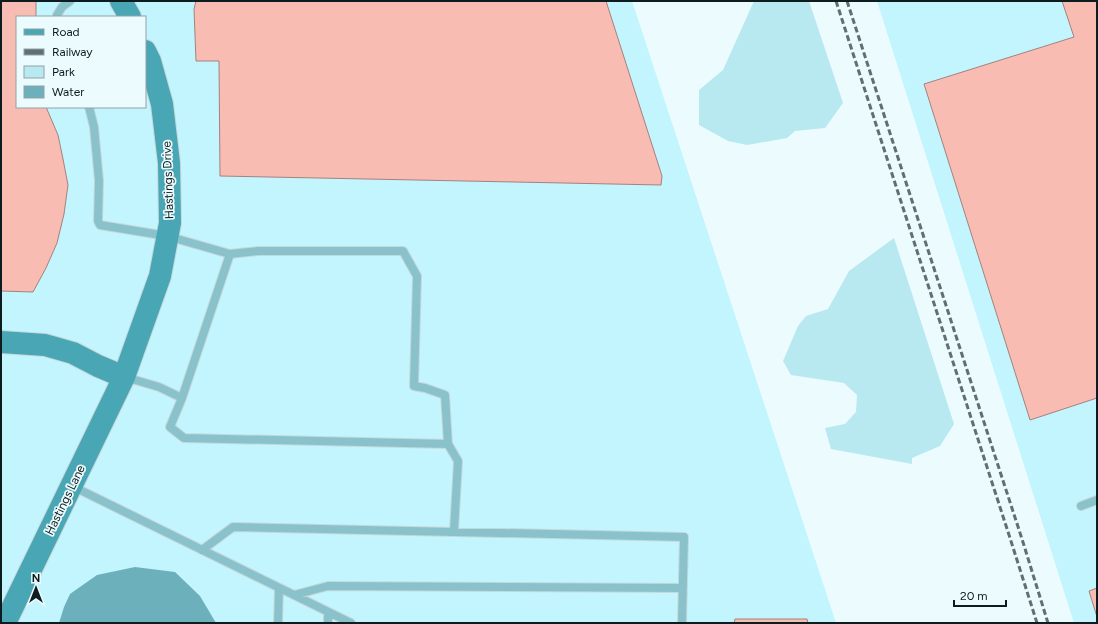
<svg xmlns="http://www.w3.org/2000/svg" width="1098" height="624" font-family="Figtree,sans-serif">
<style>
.built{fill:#c2f5fe;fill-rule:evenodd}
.green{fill:#b8e9f1}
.water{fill:#6bb0bb}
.building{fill:#f8bcb3;stroke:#a4827d}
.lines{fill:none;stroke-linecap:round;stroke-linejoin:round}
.lane-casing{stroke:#c7d7da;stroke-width:10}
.secondary-casing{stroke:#c7d7da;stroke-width:24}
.lane{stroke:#8ac2cb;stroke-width:8}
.secondary{stroke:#49a6b4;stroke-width:22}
.rail{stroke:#5f6f72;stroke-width:3;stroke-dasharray:6 3;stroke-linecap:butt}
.labels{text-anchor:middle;stroke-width:3.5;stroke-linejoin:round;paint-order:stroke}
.street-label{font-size:12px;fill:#0d1c1f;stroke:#ebfbfe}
</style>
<rect width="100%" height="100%" fill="#ebfbfe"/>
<path class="built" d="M 1,1 L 632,1 L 836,623 L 1,623 ZM 17,17 L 145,17 L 145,107 L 17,107 Z
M 877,1 L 1097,1 L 1097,623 L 1074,623 Z"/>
<path class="green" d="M 754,1 L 809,1 L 843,103 L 825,128 L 795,131 L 787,138 L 747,145 L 728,141 L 699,125 L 699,90 L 723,70 Z
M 894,238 L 954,424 L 940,446 L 912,458 L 912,464 L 831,449 L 825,428 L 845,424 L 856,412 L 857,395 L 844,383 L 791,375 L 783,361 L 798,326 L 806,316 L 828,309 L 849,271 Z"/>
<path class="water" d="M 135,567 L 175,572 L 200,596 L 216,623 L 59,623 L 64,607 L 70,594 L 97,575 Z"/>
<path class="building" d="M 1,1 L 36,1 L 36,17 L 17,17 L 17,107 L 46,107 L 58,135 L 63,159 L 68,185 L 64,214 L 57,243 L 46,268 L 33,292 L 1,291 Z
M 196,1 L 606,1 L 662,176 L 661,185 L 220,176 L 219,61 L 196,61 L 194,9 Z
M 1062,1 L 1097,1 L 1097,398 L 1030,420 L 924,84 L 1074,37 Z
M 1097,588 L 1097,617 L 1089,591 Z
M 735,619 L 807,619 L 808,623 L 734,623 Z"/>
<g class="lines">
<defs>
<path id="lane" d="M 57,17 L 57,15 L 62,7 L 70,1
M 89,107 L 94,127 L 99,181 L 98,221 L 100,225 L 167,236 L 230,254
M 125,377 L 159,387 L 182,398 L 170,427 L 184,438 L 448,444 L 458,461 L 454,531
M 182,398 L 230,254 L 258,251 L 403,251 L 417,276 L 414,386 L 425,388 L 445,395 L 448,444
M 72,486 L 351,623
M 1081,506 L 1097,500
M 202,550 L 233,527 L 684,537 L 682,623
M 294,595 L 328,586 L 683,588
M 278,623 L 279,588
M 328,623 L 328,612"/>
<path id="secondary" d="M 121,1 L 130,17
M 1,342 L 45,345 L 73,353 L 98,366 L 124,377
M 5,623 L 124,377 L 160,276 L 170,223 L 169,163 L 162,104 L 150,61 L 145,51"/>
</defs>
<use href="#lane" class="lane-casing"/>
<use href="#secondary" class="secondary-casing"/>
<use href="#lane" class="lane"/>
<use href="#secondary" class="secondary"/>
<path class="rail" d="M 836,1 L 1010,538 L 1037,623
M 847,1 L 1022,539 L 1048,623"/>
</g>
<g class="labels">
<g class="street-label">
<text transform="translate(168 180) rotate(-92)" y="4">Hastings Drive</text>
<text transform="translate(65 500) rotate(-64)" y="4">Hastings Lane</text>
</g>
</g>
<rect width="1098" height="624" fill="none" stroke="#0d1c1f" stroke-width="4"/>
<rect x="16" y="16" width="130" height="92" fill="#ebfbfe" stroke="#92a2a5"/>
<rect x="24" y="29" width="20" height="6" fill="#49a6b4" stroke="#92a2a5"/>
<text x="52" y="36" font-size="12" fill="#0d1c1f">Road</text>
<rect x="24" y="49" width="20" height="6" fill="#5f6f72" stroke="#92a2a5"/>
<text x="52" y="56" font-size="12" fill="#0d1c1f">Railway</text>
<rect x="24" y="66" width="20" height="12" fill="#b8e9f1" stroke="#92a2a5"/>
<text x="52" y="76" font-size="12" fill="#0d1c1f">Park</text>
<rect x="24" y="86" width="20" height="12" fill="#6bb0bb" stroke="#92a2a5"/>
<text x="52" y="96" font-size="12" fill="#0d1c1f">Water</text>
<g transform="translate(36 588)" stroke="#ebfbfe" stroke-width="3" paint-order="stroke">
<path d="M0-3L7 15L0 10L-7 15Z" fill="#0d1c1f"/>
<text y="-6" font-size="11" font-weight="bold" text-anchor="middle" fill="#0d1c1f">N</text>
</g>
<path d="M954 600v6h52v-6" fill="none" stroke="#0d1c1f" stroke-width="2"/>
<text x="960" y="600" font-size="12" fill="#0d1c1f" stroke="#ebfbfe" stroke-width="3" paint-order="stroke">20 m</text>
</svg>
